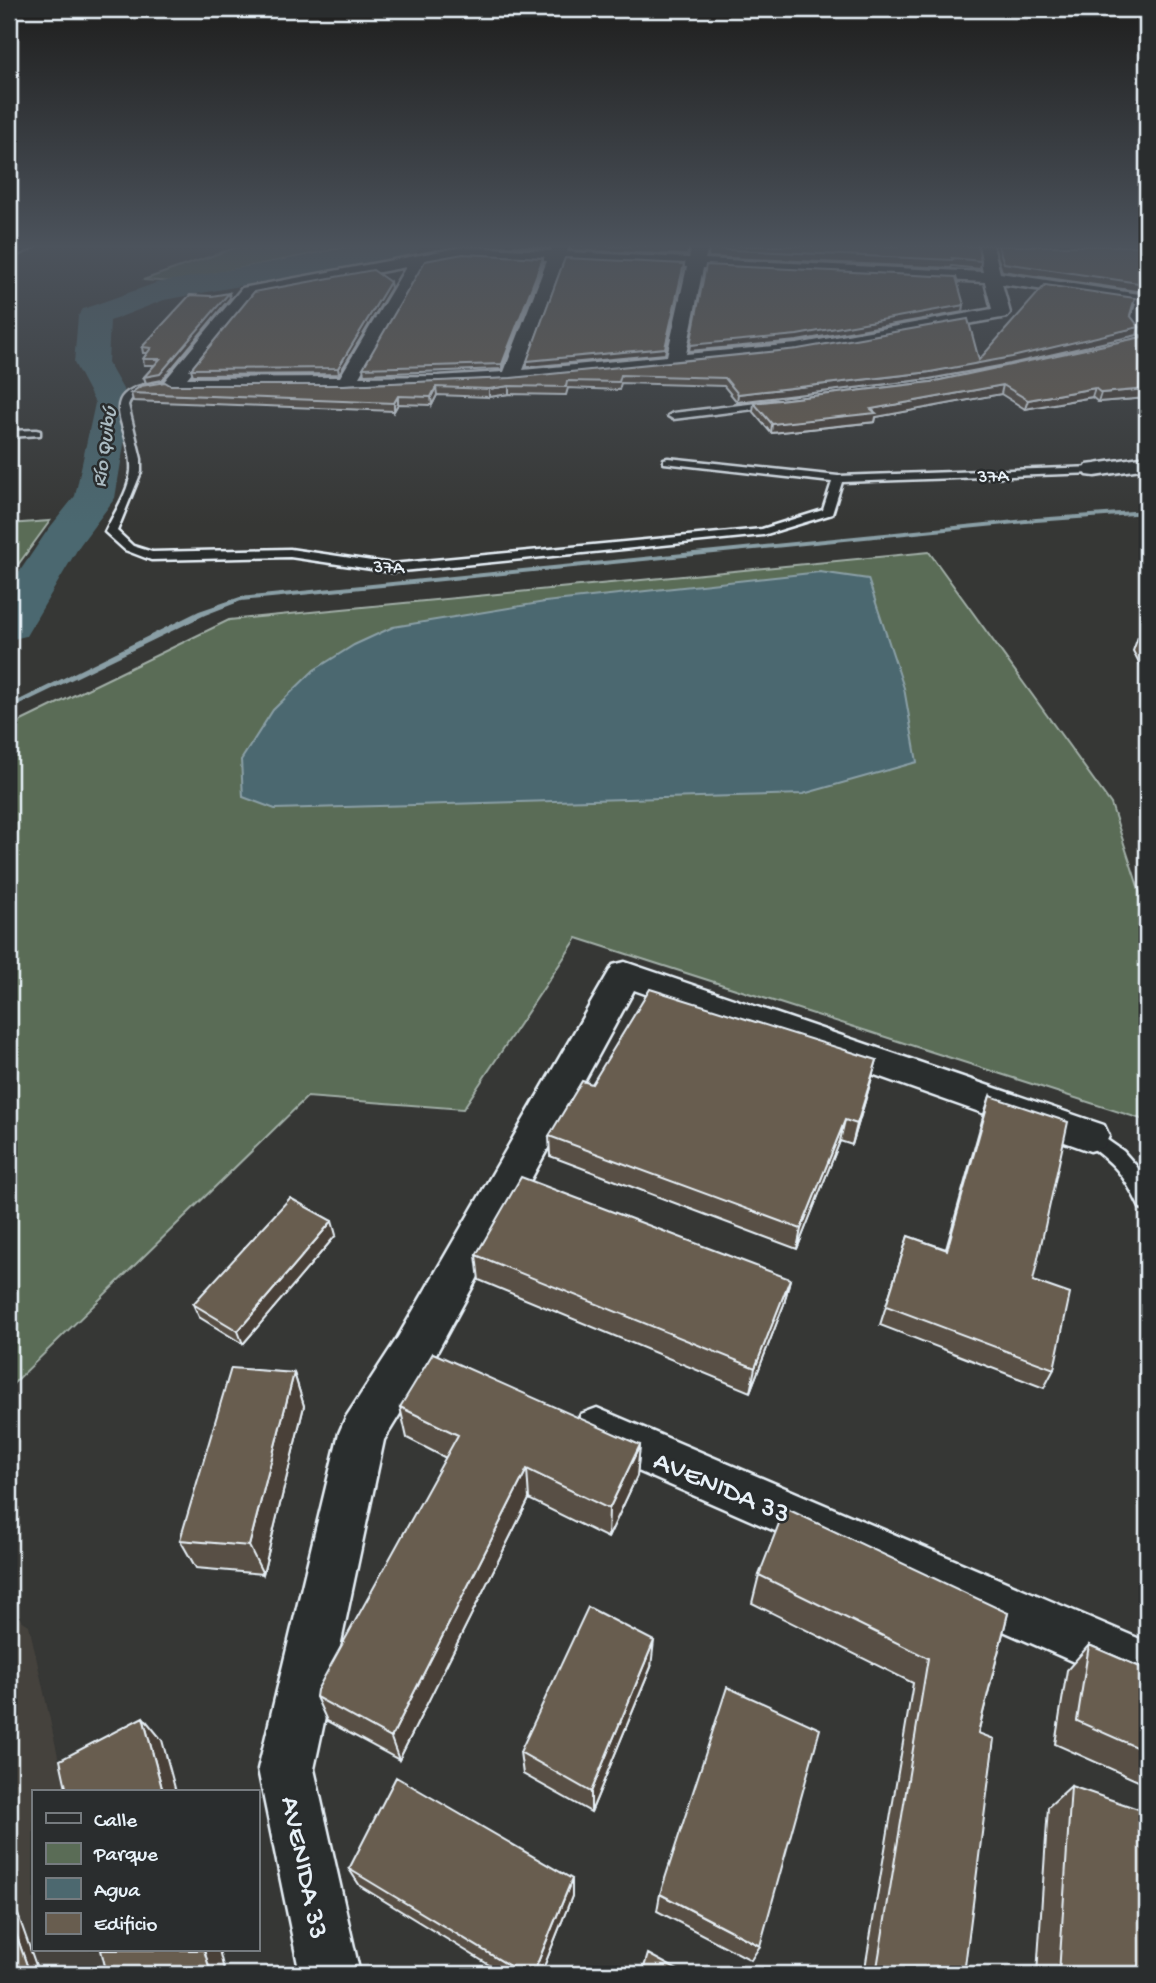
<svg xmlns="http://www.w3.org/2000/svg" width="1156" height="1983" font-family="'Gochi Hand',sans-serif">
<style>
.built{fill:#45423d}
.green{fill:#5a6c56;stroke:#a1aea7;stroke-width:2}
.water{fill:#4c686f;stroke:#8a9fa6;stroke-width:2}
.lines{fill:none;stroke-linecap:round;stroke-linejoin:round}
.stream{fill:#8a9fa6;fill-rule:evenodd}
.river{fill:#4c686f;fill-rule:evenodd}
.lane-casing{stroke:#e8f1f8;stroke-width:5}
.street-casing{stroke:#e8f1f8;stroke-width:5}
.secondary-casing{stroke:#e8f1f8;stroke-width:6}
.lane{fill:#2a2d2e;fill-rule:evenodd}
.street{fill:#2a2d2e;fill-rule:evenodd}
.secondary{fill:#2a2d2e;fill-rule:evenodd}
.wall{fill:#595044;stroke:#e8f1f8;stroke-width:2}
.shaded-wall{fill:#494137;stroke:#e8f1f8;stroke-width:2}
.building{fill:#685d4f;stroke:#e8f1f8;stroke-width:2}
.labels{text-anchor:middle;stroke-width:5;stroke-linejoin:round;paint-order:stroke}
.far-street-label{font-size:19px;fill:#e8f1f8;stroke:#2a2d2e}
.far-water-label{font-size:21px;font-style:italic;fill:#aabac1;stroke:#2a2d2e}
.near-street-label{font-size:28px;fill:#e8f1f8;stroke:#2a2d2e}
</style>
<rect width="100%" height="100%" fill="#363735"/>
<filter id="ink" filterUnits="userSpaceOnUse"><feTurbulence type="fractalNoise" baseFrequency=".0143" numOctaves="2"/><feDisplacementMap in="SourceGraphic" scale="14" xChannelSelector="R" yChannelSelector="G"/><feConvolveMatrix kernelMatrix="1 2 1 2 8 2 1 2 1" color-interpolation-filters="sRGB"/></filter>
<g filter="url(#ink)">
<path class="built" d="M 9,1612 L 29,1625 L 66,1792 L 33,1792 L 33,1950 L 101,1950 L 107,1974 L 9,1974 Z"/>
<path class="green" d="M 240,246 L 352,246 L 174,282 L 143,280 Z
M 50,521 L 9,577 L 9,524 Z
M 929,552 L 1111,804 L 1147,914 L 1147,1121 L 577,938 L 463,1109 L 307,1097 L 9,1388 L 9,727 L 229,620 Z"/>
<path class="water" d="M 820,572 L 868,579 L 904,688 L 917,762 L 803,794 L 275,809 L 243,797 L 241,760 L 273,710 L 314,670 L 354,645 L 393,627 L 545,602 Z"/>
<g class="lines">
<path class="stream" d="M 1147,510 L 1147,514 L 1036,522 L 241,601 L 205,615 L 9,710 L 9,705 L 199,611 L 240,597 L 1036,518 Z"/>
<path class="river" d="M 360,246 L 421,246 L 417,252 L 407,255 L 164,300 L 110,321 L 108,363 L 131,403 L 115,498 L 80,545 L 26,636 L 9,640 L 9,587 L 47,531 L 75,496 L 95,403 L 74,363 L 78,316 L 83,309 L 156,283 Z"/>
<defs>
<path id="lane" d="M 158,382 L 163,385 L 161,387 C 147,390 134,390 128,405 L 141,459 L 141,472 L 117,531 L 133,546 L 152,552 L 290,549 L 392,564 L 762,529 L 823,510 L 832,482 L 664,463 L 664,459 L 668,458 L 838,476 L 1095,467 L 1100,470 L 1095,473 L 842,482 L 832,514 L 763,535 L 392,572 L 290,557 L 151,560 L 125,550 L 105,532 C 114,513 129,492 131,471 C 134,427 88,393 158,382 Z
M 775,401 L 778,402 L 778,406 L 673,419 L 668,416 L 673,413 Z
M 36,430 L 40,431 L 40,435 L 9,437 L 9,431 Z
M 1090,1128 L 1123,1151 L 1145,1176 L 1147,1210 L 1140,1208 C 1123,1173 1115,1164 1083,1141 L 1080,1136 L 1083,1131 Z"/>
<path id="street" d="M 15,246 L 37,246 L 9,259 L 9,249 Z
M 553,246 L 569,246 L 567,252 L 689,258 L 692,246 L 708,246 L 705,259 L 983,272 L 977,246 L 993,246 L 1000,273 L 1146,295 L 1147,305 L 1002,284 L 1010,313 L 1007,317 L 797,354 L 511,383 L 345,390 L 172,390 L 162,384 L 242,288 L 463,247 L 551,251 ZM 463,257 L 547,261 L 504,372 L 438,376 L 359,377 L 424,264 ZM 563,261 L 687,267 L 667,356 L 523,370 ZM 406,267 L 340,377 L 187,378 L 254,296 ZM 703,268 L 985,282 L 992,309 L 797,344 L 686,354 Z
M 1147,456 L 1147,468 L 1095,476 L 1087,475 L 1084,470 L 1087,465 L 1095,464 Z
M 625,962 L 1104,1125 L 1109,1136 L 1104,1147 L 1090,1151 L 634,990 L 430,1365 L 384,1440 L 314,1769 L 360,1974 L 300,1974 L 258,1769 L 339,1433 L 346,1417 L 398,1337 L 613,965 Z
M 597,1408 L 1147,1642 L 1147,1694 L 581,1446 L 574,1430 L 581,1414 Z"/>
<path id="secondary" d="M 1147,292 L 1147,336 L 1140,334 L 1130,323 L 1138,298 Z"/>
</defs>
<use href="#lane" class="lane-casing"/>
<use href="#street" class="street-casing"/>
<use href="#secondary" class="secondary-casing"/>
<use href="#lane" class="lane"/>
<use href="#street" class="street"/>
<use href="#secondary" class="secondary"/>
</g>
<path class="wall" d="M 496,246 L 551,246 L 549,248 Z
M 570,246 L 690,246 L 687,255 L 571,250 Z
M 978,246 L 981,261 L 980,269 L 952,266 L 951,268 L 708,257 L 709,249 Z
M 994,246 L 1147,246 L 1147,291 L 1143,292 L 1002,271 Z
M 543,258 L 543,263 L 502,369 L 364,374 L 363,368 Z
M 391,288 L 339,374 L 193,375 L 191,369 Z
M 230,298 L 162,380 L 146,383 L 144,377 L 155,365 L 144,365 L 143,359 L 147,353 L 143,353 L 142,347 Z
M 1130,315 L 1137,335 L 1010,364 L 929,379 L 737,402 L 724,386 L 621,383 L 619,390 L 568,388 L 566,395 L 509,394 L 489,397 L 437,395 L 432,405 L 398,404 L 394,411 L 133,401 L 131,393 L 170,385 L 344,385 L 979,360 Z
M 1147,336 L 1147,398 L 1098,402 L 1092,397 L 1025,409 L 1001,394 L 876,417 L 875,422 L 771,433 L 753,412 L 754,403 L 931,382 Z
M 1138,637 L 1147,637 L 1147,677 L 1133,651 Z
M 871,1081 L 852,1145 L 840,1141 L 797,1249 L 550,1156 L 549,1136 L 592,1084 Z
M 990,1096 L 1054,1369 L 1044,1388 L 880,1325 L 908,1236 L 946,1249 L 983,1117 Z
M 336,1235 L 243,1344 L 199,1317 L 193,1304 Z
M 476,1255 L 790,1279 L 784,1304 L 750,1392 L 479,1280 Z
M 294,1373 L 304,1406 L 263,1574 L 196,1568 L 180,1540 Z
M 400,1407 L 640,1445 L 637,1476 L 608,1538 L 529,1499 L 399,1760 L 327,1721 L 316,1697 L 446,1458 L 407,1438 Z
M 759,1575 L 1008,1613 L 978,1733 L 964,1974 L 864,1974 L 913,1683 L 752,1603 Z
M 1089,1645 L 1147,1670 L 1147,1785 L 1055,1744 L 1067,1670 Z
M 651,1667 L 591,1812 L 523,1774 L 520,1752 Z
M 1071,1786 L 1147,1974 L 1037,1974 L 1048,1807 Z
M 349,1869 L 572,1879 L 572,1896 L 541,1974 L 504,1974 L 360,1886 Z
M 660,1894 L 760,1946 L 751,1960 L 657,1911 Z"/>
<path class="shaded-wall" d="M 543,258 L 543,263 L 502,369 L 502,364 Z
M 684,264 L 665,354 L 527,367 L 527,361 Z
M 390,282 L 391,288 L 339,374 L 338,368 Z
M 1147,283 L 1147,291 L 1143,292 L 1145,284 Z
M 229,293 L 230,298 L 162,380 L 146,383 L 144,377 Z
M 964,305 L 963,312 L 797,341 L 689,351 L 690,345 Z
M 1139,327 L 1137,335 L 1010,364 L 929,379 L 737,402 L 738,394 L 930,372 Z
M 1003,385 L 1001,394 L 876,417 L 875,422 L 771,433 L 772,424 L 871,409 Z
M 509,386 L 509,394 L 489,397 L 489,389 Z
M 436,387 L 437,395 L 432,405 L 431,397 Z
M 1095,388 L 1092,397 L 1025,409 L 1028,400 Z
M 1147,389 L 1147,398 L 1098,402 L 1101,393 Z
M 398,396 L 398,404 L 394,411 L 394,403 Z
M 877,1060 L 871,1081 L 852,1145 L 857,1124 Z
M 845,1120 L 840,1141 L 797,1249 L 801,1229 Z
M 332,1221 L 336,1235 L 243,1344 L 238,1331 Z
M 790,1279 L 784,1304 L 750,1392 L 755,1368 Z
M 294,1373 L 304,1406 L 263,1574 L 249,1546 Z
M 640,1445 L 637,1476 L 608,1538 L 609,1509 Z
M 527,1469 L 529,1499 L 399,1760 L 391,1738 Z
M 654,1641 L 651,1667 L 591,1812 L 591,1792 Z
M 143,1717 L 162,1740 L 176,1792 L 163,1792 Z
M 572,1879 L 572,1896 L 541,1974 L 533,1974 Z
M 9,1889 L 39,1974 L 30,1974 L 9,1914 Z
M 204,1950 L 219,1950 L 225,1974 L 211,1974 Z"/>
<path class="building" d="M 653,246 L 688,246 L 687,248 Z
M 709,246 L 978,246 L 981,261 L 952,258 L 953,260 L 709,249 Z
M 998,246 L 1147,246 L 1147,283 L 1145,284 L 1004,263 Z
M 463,254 L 543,258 L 502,364 L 363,368 L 425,261 Z
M 565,258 L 684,264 L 665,348 L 527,361 Z
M 706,265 L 956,277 L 964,305 L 797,335 L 690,345 Z
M 373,270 L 390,282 L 338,368 L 191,369 L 254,292 Z
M 1045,285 L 1135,298 L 1130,315 L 1139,327 L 1012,357 L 930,372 L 738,394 L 725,378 L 621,375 L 619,382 L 567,381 L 566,387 L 509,386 L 489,389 L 436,387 L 431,397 L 398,396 L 394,403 L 131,393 L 141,386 L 165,382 L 170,385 L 344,385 L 511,378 L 798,349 L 968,319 L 979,360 Z
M 229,293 L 160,374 L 144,377 L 160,359 L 143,359 L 151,348 L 142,347 L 190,295 L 212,296 Z
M 1147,336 L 1147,389 L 1101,393 L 1095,388 L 1028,400 L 1003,385 L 871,409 L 876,413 L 772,424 L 754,403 L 931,382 Z
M 1138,637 L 1147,637 L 1147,654 Z
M 650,989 L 877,1060 L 857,1124 L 845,1120 L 801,1229 L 549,1136 L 582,1081 L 592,1084 Z
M 990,1096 L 1068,1122 L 1033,1281 L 1070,1294 L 1054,1369 L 886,1306 L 908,1236 L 947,1250 Z
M 521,1177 L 790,1279 L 755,1368 L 476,1255 Z
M 290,1198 L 332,1221 L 238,1331 L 193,1304 Z
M 433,1353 L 640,1445 L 609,1509 L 527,1469 L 391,1738 L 316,1697 L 317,1690 L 458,1435 L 400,1407 Z
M 231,1368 L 294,1373 L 249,1546 L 180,1540 Z
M 785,1508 L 1008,1613 L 978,1733 L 994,1739 L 964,1974 L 876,1974 L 928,1658 L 759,1575 Z
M 588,1607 L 654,1641 L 591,1792 L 520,1752 Z
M 1089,1645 L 1147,1670 L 1147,1752 L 1077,1721 Z
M 727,1687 L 820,1729 L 760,1946 L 660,1894 Z
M 143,1717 L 163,1792 L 67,1792 L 60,1760 Z
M 396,1777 L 572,1879 L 533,1974 L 523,1974 L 349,1869 Z
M 1071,1786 L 1147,1812 L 1147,1974 L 1059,1974 Z
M 9,1914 L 30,1974 L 9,1974 Z
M 101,1950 L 204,1950 L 211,1974 L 107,1974 Z
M 648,1954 L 685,1974 L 642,1974 Z"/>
</g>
<linearGradient id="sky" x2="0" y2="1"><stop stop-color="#1e1e1d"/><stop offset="0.47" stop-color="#4c535c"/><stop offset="1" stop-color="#4c535c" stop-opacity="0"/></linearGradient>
<rect width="1156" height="524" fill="url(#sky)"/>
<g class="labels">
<g class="far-street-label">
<text transform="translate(993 474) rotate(-2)" y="7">37A</text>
<text transform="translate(389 565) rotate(2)" y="7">37A</text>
</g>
<g class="far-water-label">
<text transform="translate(103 447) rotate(-82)" y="7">Río Quibú</text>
</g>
<g class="near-street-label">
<text transform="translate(723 1485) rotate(23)" y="10">AVENIDA 33</text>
<text transform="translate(307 1867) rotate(78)" y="10">AVENIDA 33</text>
</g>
</g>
<rect width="1156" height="1983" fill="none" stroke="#2a2d2e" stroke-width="35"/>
<rect x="18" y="18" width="1121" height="1948" fill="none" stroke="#e8f1f8" stroke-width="2.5" filter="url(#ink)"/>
<rect x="32" y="1790" width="228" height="161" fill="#2a2d2e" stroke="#767b7f" stroke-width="2"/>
<rect x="46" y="1813" width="35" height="10" fill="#2a2d2e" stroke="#767b7f" stroke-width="2"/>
<text x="94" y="1826" font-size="21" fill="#e8f1f8">Calle</text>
<rect x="46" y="1843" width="35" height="21" fill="#5a6c56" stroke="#767b7f" stroke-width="2"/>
<text x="94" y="1860" font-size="21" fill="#e8f1f8">Parque</text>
<rect x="46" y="1878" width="35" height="21" fill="#4c686f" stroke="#767b7f" stroke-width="2"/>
<text x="94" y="1896" font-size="21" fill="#e8f1f8">Agua</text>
<rect x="46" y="1913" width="35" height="21" fill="#685d4f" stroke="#767b7f" stroke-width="2"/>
<text x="94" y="1930" font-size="21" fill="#e8f1f8">Edificio</text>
</svg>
